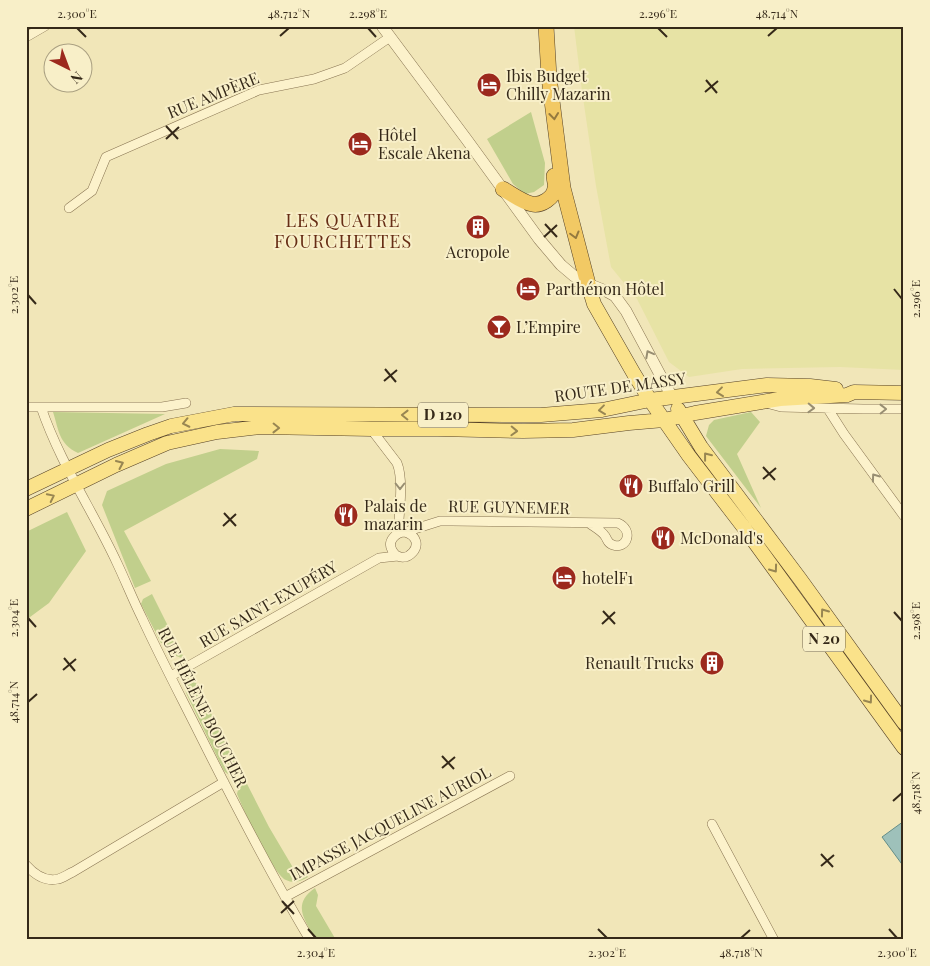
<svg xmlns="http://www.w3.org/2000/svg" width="930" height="966" font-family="'Playfair Display',serif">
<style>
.farmland{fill:#e7e3a5}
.green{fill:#c1cf8c}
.water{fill:#9ec1ba;stroke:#658e88}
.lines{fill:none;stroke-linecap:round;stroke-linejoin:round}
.minor-casing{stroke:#887452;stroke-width:10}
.tertiary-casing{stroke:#887452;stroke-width:12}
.primary-casing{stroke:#554127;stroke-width:15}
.trunk-casing{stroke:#554127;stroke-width:16}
.minor{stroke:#fcf2cb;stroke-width:9}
.tertiary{stroke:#fcf2cb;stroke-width:11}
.primary{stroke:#fae28a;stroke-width:14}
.trunk{stroke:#f2c964;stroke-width:15}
.oneway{stroke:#94793e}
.oneway2{stroke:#988e72}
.oneway3{stroke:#988652}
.ticks{fill:none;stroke:#352919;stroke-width:2}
.labels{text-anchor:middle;stroke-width:4;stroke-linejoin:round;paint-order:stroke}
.shield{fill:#f8efc8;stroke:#70644e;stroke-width:1}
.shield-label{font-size:15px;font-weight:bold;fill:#352919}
.poi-label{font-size:16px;fill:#352919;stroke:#f8efc8;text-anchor:start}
.street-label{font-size:16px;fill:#352919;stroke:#f8efc8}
.neighbourhood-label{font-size:18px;letter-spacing:1px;fill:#662d15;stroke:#f8efc8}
.neatline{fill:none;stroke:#352919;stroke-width:2}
.ticks-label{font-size:12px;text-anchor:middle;fill:#352919}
</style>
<rect width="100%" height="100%" fill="#f1e6b8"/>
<path class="farmland" d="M 574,26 L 904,26 L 904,370 L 840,367 L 742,369 L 689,377 L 669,362 L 637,299 L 611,267 L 596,186 L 582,91 Z"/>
<path class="green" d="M 531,112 L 545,163 L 544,185 L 534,192 L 525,194 L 513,184 L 487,139 Z
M 53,412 L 165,414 L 78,453 C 59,444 59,431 53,412 Z
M 751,412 L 760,422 L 737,454 L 761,508 L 706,436 L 709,425 L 714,420 Z
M 220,449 L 259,451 L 257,459 L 124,531 L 151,581 L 135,588 L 102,505 L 107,491 L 166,464 Z
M 67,512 L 86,551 L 49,603 L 26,620 L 26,532 Z
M 152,594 L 184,658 C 173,657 169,651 163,643 L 161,643 L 141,604 L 143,599 Z
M 191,673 L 241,773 C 235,776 230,777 224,771 L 186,693 C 185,685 186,680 191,673 Z
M 246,782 L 269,827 L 295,871 L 305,873 L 308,877 C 301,881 294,884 286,880 C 272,873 244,811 237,794 C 238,788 241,785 246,782 Z
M 315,888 L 318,895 L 316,906 L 336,940 L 316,940 C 305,920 291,905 315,888 Z"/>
<path class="water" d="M 904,821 L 904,867 L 882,837 Z"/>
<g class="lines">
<defs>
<path id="minor" d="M 26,37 L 45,26
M 69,208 L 92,191 L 106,157 L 259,90 L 314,79 L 345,68 L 390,37
M 766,403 L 781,407 L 863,409 L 904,409
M 26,407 L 162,407 L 186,403
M 41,407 C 60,463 93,511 117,563 C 126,582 133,600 142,618 C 160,657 180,695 199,733 C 234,803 270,873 310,940
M 828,409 L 844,434 L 904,516
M 371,429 L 397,463 C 404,480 399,514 398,533
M 405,532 C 432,541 403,571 392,550 C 387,541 396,532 405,532 L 440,521 L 452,521 L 618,523 C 634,530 627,550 613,545 C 607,543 608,540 605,536 C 602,531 594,527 589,523
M 171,676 L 379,558 L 398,556
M 712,824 L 774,940
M 26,865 C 34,874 45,882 58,879 C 63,878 68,874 73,872 L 224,782
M 285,897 L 510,776"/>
<path id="tertiary" d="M 382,26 L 467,140 L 539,239 L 561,265 L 574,276 L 588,284 L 606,291 L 615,296 L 626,311 L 672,397"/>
<path id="primary" d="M 588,284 L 594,304 L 634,374 L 650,400 L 689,456 L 745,529 L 904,748
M 678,409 L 701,447 L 800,579 L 904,723
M 26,489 L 108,450 L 148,434 L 171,426 L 234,414 L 541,415 L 602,410 L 650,400 L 767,385 L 810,386 L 836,389
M 26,509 L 116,465 L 167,443 L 217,432 L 261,427 L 371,429 L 438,429 L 523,431 L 573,430 L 629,423 L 664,420 L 695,413 L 780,399 L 847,395 L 854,392 L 904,393"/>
<path id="trunk" d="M 546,26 L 549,77 L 563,188 L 588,284
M 503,189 C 512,194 522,202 532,204 C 541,206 554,198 555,188 C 556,184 554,179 554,176"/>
</defs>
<use href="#minor" class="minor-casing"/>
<use href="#tertiary" class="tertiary-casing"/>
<use href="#primary" class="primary-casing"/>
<use href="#trunk" class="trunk-casing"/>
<use href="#minor" class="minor"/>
<use href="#tertiary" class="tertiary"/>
<use href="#primary" class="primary"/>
<use href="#trunk" class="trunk"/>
</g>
<defs><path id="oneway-chevron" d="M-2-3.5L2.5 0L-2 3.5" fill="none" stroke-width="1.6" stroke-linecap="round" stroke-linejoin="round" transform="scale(1.25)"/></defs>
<g class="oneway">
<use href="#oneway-chevron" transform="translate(554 116) rotate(84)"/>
<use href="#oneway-chevron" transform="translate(575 235) rotate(75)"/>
</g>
<g class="oneway2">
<use href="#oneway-chevron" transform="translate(649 354) rotate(-118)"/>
<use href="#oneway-chevron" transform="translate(811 408) rotate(2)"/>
<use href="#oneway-chevron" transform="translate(883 409) rotate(-1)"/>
<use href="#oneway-chevron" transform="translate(875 477) rotate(-126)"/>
<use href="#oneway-chevron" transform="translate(400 486) rotate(90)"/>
</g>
<g class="oneway3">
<use href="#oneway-chevron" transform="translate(720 392) rotate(173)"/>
<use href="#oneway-chevron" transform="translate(602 410) rotate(173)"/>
<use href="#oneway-chevron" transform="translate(405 415) rotate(-179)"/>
<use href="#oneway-chevron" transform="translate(186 423) rotate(168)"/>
<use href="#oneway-chevron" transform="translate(276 428) rotate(1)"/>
<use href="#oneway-chevron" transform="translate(514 431) rotate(2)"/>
<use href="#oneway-chevron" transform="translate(707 456) rotate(-128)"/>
<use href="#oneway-chevron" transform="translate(120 464) rotate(-24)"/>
<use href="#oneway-chevron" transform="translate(51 497) rotate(-26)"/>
<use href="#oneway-chevron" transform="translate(774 569) rotate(54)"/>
<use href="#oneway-chevron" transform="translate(824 612) rotate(-126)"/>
<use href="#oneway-chevron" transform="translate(869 700) rotate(54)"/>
</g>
<path class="ticks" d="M 77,28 L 86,37M 368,28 L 376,37M 658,28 L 667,37M 280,36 L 289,28M 768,36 L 777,28M 706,80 L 717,93M 705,92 L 718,81M 166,126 L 178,139M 166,139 L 179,127M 545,224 L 557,237M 544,237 L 557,225M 894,289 L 902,299M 28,295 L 36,304M 385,369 L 396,382M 384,381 L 397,370M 763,467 L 775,480M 763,479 L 776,468M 224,513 L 236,526M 223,526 L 236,514M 603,611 L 615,624M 894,612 L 902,621M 28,618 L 36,627M 602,624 L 615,612M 64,658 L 75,671M 63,670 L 76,659M 28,702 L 37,694M 442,756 L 454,769M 442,768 L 455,757M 893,801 L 902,793M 821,854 L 833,867M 821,866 L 834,855M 282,901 L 294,914M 281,913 L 294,901M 308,929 L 316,938M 598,929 L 607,938M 889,929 L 897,938M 741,938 L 750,930"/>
<defs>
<symbol id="hotel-disc" viewBox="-11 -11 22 22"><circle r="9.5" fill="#9c291d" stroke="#f8efc8"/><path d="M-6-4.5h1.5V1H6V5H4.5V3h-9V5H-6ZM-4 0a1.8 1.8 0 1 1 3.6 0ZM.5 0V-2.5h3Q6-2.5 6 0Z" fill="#fff"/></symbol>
<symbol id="building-disc" viewBox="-11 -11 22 22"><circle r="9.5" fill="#9c291d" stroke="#f8efc8"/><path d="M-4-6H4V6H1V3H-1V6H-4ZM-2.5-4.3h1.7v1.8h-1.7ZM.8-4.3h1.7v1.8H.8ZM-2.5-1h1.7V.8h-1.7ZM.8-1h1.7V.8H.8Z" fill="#fff"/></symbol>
<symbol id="bar-disc" viewBox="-11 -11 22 22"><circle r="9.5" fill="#9c291d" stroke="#f8efc8"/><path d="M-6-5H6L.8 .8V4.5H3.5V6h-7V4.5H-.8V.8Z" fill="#fff"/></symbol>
<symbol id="restaurant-disc" viewBox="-11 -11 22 22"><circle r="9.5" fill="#9c291d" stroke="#f8efc8"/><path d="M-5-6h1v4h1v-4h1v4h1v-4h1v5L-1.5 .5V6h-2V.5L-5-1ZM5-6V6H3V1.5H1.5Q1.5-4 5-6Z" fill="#fff"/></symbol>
</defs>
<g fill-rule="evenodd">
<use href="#hotel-disc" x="475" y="71" width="28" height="28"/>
<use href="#hotel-disc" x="346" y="130" width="28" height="28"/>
<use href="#building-disc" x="464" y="213" width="28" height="28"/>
<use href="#hotel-disc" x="514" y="275" width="28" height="28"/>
<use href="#bar-disc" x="485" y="313" width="28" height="28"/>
<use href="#restaurant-disc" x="617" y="472" width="28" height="28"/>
<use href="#restaurant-disc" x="332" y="501" width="28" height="28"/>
<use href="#restaurant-disc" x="649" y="524" width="28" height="28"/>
<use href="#hotel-disc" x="550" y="564" width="28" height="28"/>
<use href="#building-disc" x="698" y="649" width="28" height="28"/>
</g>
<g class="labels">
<g class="shield">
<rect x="418" y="402.5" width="50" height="25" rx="4"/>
<rect x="803" y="626.5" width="42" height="25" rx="4"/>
</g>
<g class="shield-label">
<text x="443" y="420">D 120</text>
<text x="824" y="644">N 20</text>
</g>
<g class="poi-label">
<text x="506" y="82">Ibis Budget<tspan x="506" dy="18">Chilly Mazarin</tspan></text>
<text x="378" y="141">Hôtel<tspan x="378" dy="18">Escale Akena</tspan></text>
<text x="478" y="258" text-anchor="middle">Acropole</text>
<text x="546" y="295">Parthénon Hôtel</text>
<text x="516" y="333">L’Empire</text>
<text x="648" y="492">Buffalo Grill</text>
<text x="364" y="512">Palais de<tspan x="364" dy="18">mazarin</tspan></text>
<text x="680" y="544">McDonald's</text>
<text x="582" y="584">hotelF1</text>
<text x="694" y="669" text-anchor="end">Renault Trucks</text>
</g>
<g class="street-label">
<text transform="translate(213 95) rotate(-22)" y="6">RUE AMPÈRE</text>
<text transform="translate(620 387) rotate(-8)" y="6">ROUTE DE MASSY</text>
<text transform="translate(509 507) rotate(1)" y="6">RUE GUYNEMER</text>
<text transform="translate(268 604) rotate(-30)" y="6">RUE SAINT-EXUPÉRY</text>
<text transform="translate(203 707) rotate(63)" y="6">RUE HÉLÈNE BOUCHER</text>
<text transform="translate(390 823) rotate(-28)" y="6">IMPASSE JACQUELINE AURIOL</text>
</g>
<g class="neighbourhood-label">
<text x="343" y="227">LES QUATRE<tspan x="343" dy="21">FOURCHETTES</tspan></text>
</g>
</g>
<rect width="930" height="966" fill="none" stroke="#f8efc8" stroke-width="55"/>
<g transform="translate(68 68) rotate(138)"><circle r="24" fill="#f8efc8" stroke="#aaa082"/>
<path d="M0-4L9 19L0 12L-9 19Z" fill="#9c291d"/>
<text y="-8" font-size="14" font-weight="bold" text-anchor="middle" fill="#352919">N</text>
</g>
<rect x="28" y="28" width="874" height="910" class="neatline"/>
<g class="ticks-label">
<text x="77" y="18">2.300°E</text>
<text x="289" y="18">48.712°N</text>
<text x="368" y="18">2.298°E</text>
<text x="658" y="18">2.296°E</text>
<text x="777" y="18">48.714°N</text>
<text transform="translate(14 295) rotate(-90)" y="4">2.302°E</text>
<text transform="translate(916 299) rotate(-90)" y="4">2.296°E</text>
<text transform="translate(14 618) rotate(-90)" y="4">2.304°E</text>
<text transform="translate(916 621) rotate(-90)" y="4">2.298°E</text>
<text transform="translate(14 702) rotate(-90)" y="4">48.714°N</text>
<text transform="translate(916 793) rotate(-90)" y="4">48.718°N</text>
<text x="316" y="957">2.304°E</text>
<text x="607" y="957">2.302°E</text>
<text x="741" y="957">48.718°N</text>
<text x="897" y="957">2.300°E</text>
</g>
</svg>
